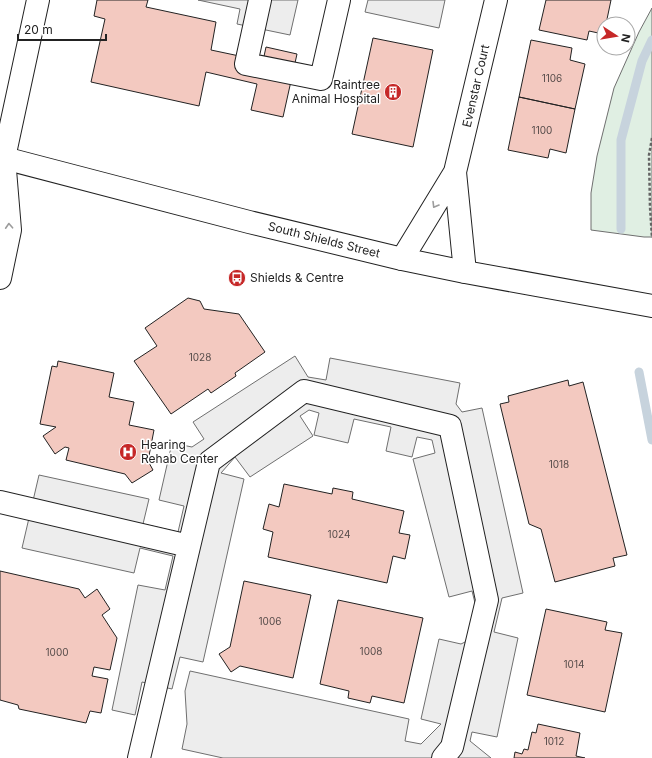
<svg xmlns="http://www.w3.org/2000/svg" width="652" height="758" font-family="Inter,sans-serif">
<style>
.green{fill:#e0efe3;stroke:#6f6f6f}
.parking{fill:#ededed;stroke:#6f6f6f}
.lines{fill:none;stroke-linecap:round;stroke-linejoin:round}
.stream{stroke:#c7d3dd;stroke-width:9}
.building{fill:#f3c9c0;stroke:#222}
.minor-casing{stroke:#222;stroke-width:24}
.major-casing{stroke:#222;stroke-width:24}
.path{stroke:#646464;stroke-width:2.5;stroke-dasharray:3 2;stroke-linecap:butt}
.minor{stroke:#fff;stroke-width:22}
.major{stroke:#fff;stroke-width:22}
.oneway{stroke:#9c9c9c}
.labels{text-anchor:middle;stroke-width:3;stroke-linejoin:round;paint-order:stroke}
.number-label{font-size:10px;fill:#564c4a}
.poi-label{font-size:12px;fill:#222;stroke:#fff;text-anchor:start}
.street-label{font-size:12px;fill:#222;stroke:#fff}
</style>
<rect width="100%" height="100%" fill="#fff"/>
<path class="green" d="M 652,8 L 652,237 L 644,237 L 591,230 L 591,193 L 597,156 L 614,88 L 639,32 Z"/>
<path class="parking" d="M 198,0 L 298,0 L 290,35 L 237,24 L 240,9 Z
M 368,0 L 445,0 L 439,28 L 365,12 Z
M 295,356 L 308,377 L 326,380 L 330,358 L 460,383 L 456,404 L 462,412 L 482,408 L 523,593 L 502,598 L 494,632 L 518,638 L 497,737 L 472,732 L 470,741 L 491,758 L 223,758 L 182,749 L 187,724 L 185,691 L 190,671 L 409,719 L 405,741 L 421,744 L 441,724 L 421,719 L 439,639 L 461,644 L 469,640 L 476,607 L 472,591 L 449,597 L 413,459 L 435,453 L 432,440 L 417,437 L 412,457 L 386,451 L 391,427 L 354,419 L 348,443 L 314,435 L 319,413 L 309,410 L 300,416 L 313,436 L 250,477 L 235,457 L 221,473 L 244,479 L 203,662 L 180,657 L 172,689 L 142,682 L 135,715 L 112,710 L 138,585 L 165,590 L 173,556 L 140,548 L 134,573 L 22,548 L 39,475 L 149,499 L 143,524 L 178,532 L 184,506 L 159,500 L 172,443 L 192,447 L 204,439 L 193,422 Z"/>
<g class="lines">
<path class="stream" d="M 621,229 L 621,140 L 642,61 L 652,40
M 639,372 L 652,440"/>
</g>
<path class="building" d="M 97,0 L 148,0 L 146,7 L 216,22 L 211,50 L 263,61 L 266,47 L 297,54 L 283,117 L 251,110 L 257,84 L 206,72 L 199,106 L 91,82 L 105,19 L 94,16 Z
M 546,0 L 611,0 L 606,24 L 604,24 L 603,34 L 589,31 L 587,40 L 539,30 Z
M 373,38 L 433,50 L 413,147 L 352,134 Z
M 531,40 L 572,48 L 570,60 L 585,64 L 575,109 L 519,97 Z
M 519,97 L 575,109 L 566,153 L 550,149 L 548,158 L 508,150 Z
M 188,298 L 200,301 L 204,309 L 239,314 L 265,352 L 235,373 L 236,376 L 211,393 L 208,389 L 171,414 L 134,361 L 157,346 L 145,328 Z
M 58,361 L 114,373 L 109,397 L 134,402 L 129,425 L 154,430 L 148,461 L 153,470 L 132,483 L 125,474 L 66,460 L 69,448 L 65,447 L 55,454 L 43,436 L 56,427 L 40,424 L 52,366 L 57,367 Z
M 568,380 L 569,386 L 583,382 L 627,555 L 613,558 L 615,566 L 555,582 L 541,529 L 529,524 L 500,404 L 509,402 L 508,396 Z
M 284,484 L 332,494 L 333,488 L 353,492 L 352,499 L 404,511 L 399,533 L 410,535 L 405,559 L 393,556 L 387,583 L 268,557 L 273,532 L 263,529 L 269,504 L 279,507 Z
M 0,571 L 79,589 L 85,598 L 97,589 L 110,609 L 102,615 L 117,638 L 110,670 L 94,667 L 92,676 L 108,679 L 101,713 L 90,711 L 86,723 L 19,709 L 18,705 L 0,700 Z
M 244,581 L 311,595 L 293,678 L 240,666 L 231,672 L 219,654 L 230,647 Z
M 338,600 L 423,618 L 404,703 L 372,696 L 370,703 L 348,698 L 349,691 L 320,684 Z
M 546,609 L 607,622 L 605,630 L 622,633 L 605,712 L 527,695 Z
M 538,724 L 580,733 L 576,756 L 585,758 L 514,758 L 515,752 L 522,754 L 524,749 L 528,750 L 532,732 L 536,733 Z"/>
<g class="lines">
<defs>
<path id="minor" d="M 260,0 L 246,64 L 321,79 L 339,0
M 455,172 L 465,272
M 402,259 L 455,172 L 496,0
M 0,278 L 10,230 L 4,158 L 38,0
M 0,502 L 189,546
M 139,758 L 209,462 L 304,391 L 450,426 L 487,600 L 452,747 L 443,758"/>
<path id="major" d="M 0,157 L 249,222 L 402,259 L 465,272 L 652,306"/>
</defs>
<use href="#minor" class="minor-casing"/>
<use href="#major" class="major-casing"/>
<path class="path" d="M 652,138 L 649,155 L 650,207 L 652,238"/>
<use href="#minor" class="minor"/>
<use href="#major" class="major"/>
</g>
<defs><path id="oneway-chevron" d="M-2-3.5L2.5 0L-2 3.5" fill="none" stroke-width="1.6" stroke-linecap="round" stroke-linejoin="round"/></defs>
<g class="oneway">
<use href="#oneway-chevron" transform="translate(435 205) rotate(121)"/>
<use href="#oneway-chevron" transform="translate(9 226) rotate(-93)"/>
</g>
<defs>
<symbol id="building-disc" viewBox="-11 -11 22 22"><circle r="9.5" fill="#c62828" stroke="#fff"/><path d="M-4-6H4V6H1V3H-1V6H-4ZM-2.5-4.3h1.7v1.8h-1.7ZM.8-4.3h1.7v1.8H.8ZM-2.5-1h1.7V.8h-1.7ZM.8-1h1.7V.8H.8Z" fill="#fff"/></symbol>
<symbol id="bus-disc" viewBox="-11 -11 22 22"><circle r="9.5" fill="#c62828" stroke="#fff"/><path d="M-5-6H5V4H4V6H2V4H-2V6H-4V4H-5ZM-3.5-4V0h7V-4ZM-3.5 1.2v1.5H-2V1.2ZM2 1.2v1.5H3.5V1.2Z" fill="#fff"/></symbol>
<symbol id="hospital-disc" viewBox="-11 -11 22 22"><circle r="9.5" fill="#c62828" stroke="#fff"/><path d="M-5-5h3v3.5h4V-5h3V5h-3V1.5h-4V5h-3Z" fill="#fff"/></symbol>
</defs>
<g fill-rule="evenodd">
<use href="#building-disc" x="383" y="82" width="20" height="20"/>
<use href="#bus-disc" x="227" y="268" width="20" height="20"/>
<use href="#hospital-disc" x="118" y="442" width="20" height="20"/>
</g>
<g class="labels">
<g class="number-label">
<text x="552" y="82">1106</text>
<text x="542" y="134">1100</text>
<text x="200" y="361">1028</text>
<text x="559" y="468">1018</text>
<text x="339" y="538">1024</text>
<text x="270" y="625">1006</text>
<text x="371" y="655">1008</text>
<text x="57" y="656">1000</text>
<text x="574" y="668">1014</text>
<text x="554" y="745">1012</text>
</g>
<g class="poi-label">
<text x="380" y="89" text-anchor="end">Raintree<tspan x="380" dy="14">Animal Hospital</tspan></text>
<text x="250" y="282">Shields &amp; Centre</text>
<text x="141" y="449">Hearing<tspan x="141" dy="14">Rehab Center</tspan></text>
</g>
<g class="street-label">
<text transform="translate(476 86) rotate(-77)" y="4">Evenstar Court</text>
<text transform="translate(324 240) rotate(14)" y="4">South Shields Street</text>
</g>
</g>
<g transform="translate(616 36) rotate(102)"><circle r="19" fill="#ffffff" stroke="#a7a7a7"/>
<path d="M0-3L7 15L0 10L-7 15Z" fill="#c62828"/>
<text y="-6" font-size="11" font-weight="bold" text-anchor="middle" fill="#222222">N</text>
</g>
<path d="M18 34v6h88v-6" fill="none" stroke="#222222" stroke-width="2"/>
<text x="24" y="34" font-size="12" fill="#222222" stroke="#ffffff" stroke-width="3" paint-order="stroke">20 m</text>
</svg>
